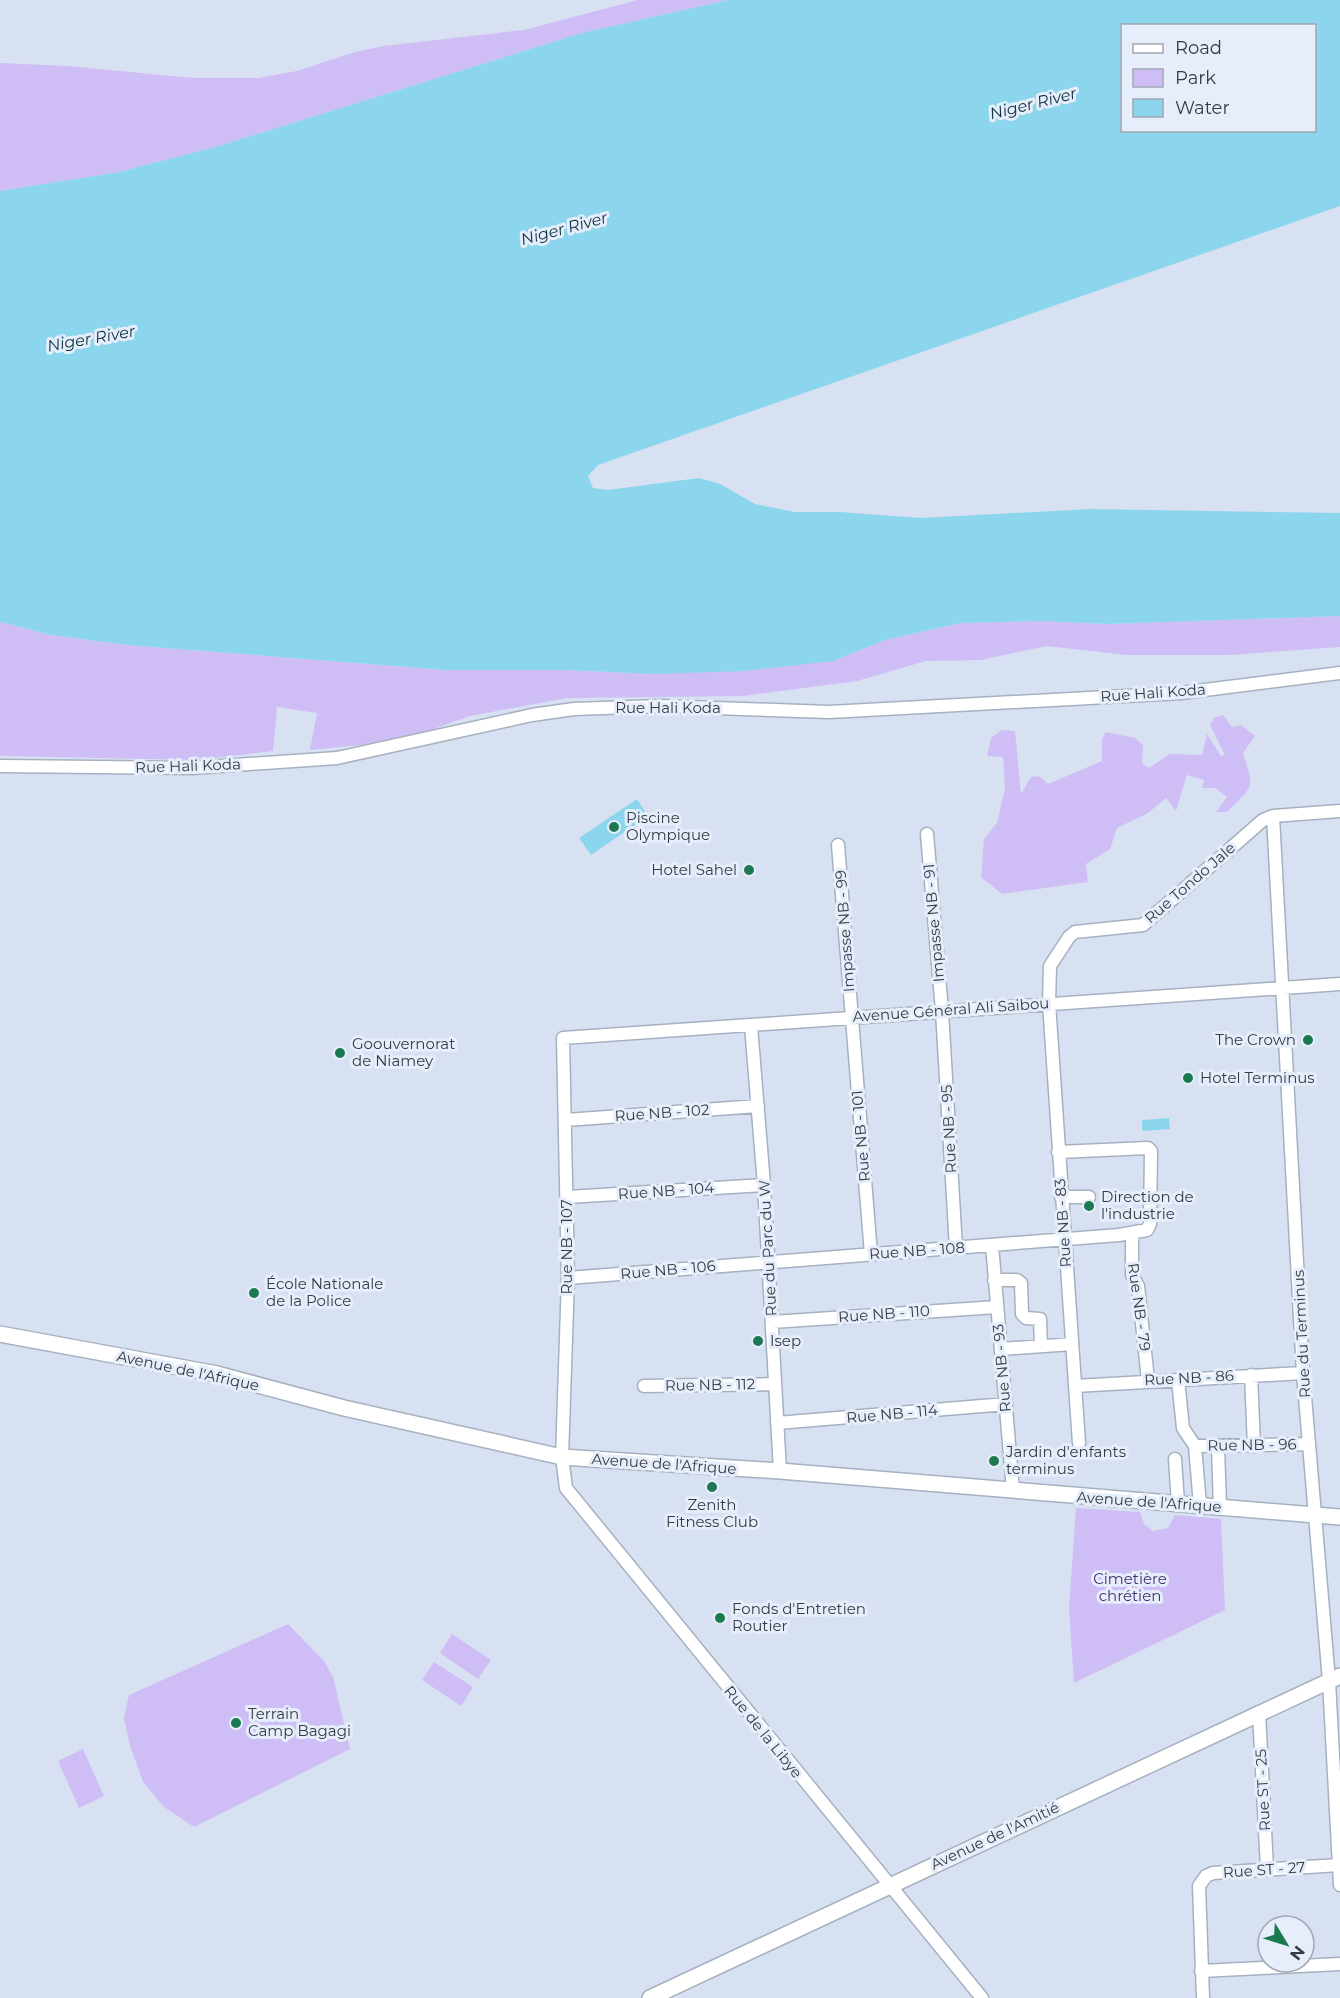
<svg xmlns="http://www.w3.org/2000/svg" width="1340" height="1998" font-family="Montserrat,sans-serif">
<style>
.green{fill:#cfbef6}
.water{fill:#8bd6ec;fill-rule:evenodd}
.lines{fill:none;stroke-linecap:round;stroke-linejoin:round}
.minor-casing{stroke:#a6b1c0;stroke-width:15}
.major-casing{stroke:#a6b1c0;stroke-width:18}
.minor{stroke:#fff;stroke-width:12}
.major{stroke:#fff;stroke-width:15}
.poi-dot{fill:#1c794f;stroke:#e6eefc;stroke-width:2}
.labels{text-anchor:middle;stroke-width:6;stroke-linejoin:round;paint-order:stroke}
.street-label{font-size:15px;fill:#373b42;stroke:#e6eefc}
.poi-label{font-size:15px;fill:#373b42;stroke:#e6eefc;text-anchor:start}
.park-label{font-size:15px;fill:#472e70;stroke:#e6eefc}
.water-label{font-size:16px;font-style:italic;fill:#0e323c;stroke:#e6eefc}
</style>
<rect width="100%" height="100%" fill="#d7e1f2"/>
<path class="green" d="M 638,0 L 728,0 L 582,33 L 219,146 L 119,172 L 0,191 L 0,63 L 68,66 L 193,78 L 258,78 L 297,71 L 355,52 L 384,46 L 524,30 Z
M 1340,616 L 1340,647 L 1230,655 L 1128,655 L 1046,646 L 981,660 L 926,661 L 857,681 L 743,696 L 567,698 L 470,716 L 400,741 L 310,750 L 317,713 L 277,707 L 273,751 L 196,760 L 0,756 L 0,622 L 51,635 L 127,645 L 446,670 L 567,670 L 654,674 L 833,661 L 885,640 L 960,623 L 1041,621 L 1107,624 Z
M 1223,715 L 1232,727 L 1241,725 L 1255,736 L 1243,753 C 1255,790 1253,786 1227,812 L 1216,812 L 1227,797 L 1215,788 L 1202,788 L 1204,780 L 1187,775 L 1176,811 L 1166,798 L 1148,813 L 1117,828 L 1110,849 L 1086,864 L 1088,882 L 1002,894 L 981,877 L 984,839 L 997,823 L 1005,788 L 1003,757 L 987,756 L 991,738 L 1002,730 L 1015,731 L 1021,794 L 1031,777 L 1039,776 L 1048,784 L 1102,761 L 1102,739 L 1106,732 L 1135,738 L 1143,745 L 1142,763 L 1149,768 L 1170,754 L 1202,755 L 1207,734 L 1221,756 L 1225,755 L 1210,725 L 1214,718 Z
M 1076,1508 L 1140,1512 L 1144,1524 L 1153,1531 L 1168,1528 L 1175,1515 L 1221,1519 L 1225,1610 L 1074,1683 L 1069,1609 Z
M 288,1624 L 324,1661 L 333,1677 L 350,1749 L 194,1827 L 164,1807 L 143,1782 L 130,1746 L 124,1718 L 129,1695 Z
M 452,1634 L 491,1660 L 478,1679 L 440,1653 Z
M 434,1662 L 473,1687 L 461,1706 L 422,1680 Z
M 83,1749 L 104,1796 L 79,1808 L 58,1761 Z"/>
<path class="water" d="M 728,0 L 1340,0 L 1340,206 L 598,465 L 588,476 L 593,488 L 608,490 L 699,478 L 720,484 L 755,504 L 795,512 L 840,512 L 922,518 L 1090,509 L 1340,513 L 1340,616 L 1107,624 L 1041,621 L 960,623 L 885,640 L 833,661 L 744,671 L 654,674 L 567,670 L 446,670 L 127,645 L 51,635 L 0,622 L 0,191 L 119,172 L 219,146 L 582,33 ZM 1122,26 L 1314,26 L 1314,130 L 1122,130 Z
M 637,799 L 648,816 L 591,855 L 579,838 Z
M 1169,1118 L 1170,1129 L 1142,1131 L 1142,1120 Z"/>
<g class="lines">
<defs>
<path id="minor" d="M 0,766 L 192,768 L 337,758 L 532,715 L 574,709 L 660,706 L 829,712 L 1181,693 L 1340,673
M 1273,816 L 1303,1373 L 1329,1681 L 1340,1885
M 927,834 L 942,1011 L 956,1248
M 838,845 L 871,1254
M 751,1026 L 764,1185 L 780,1471
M 566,1120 L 758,1106
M 568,1197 L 764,1185
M 1061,1197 L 1089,1197
M 1132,1234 L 1132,1275 L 1138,1286 L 1148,1380
M 992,1245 L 1013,1490
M 568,1278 L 1119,1235 L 1147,1230 L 1150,1224 L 1151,1151 L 1148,1148 L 1058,1152
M 994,1280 L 1017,1280 L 1021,1283 L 1022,1314 L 1026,1318 L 1040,1319 L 1041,1346
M 772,1322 L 997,1307
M 1001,1349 L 1072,1344
M 1251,1375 L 1254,1446
M 1178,1380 L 1183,1428 L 1195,1446
M 644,1386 L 775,1384
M 1075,1386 L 1303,1373
M 777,1423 L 1006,1404
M 1079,1443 L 1049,1003 L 1050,966 L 1069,937 L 1075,932 L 1143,925 L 1263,820 L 1273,816 L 1340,811
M 1195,1446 L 1308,1444
M 1195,1446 L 1200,1505
M 1218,1447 L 1220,1507
M 1175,1459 L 1178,1503
M 1259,1712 L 1267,1869
M 1201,1971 L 1340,1964
M 982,1998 L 566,1488 L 562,1457 L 568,1278 L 563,1038 L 1340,984
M 1203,1998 L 1199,1886 L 1206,1876 L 1213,1873 L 1339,1865"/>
<path id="major" d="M 0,1334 L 217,1374 L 344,1408 L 562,1457 L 780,1471 L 1340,1517
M 650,1998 L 1340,1676"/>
</defs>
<use href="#minor" class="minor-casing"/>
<use href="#major" class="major-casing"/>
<use href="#minor" class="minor"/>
<use href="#major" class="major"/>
</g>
<g class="poi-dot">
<circle cx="614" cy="827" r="6"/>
<circle cx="749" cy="870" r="6"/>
<circle cx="1308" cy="1040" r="6"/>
<circle cx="340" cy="1053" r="6"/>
<circle cx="1188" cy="1078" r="6"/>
<circle cx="1089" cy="1206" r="6"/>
<circle cx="254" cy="1293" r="6"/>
<circle cx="758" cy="1341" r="6"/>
<circle cx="994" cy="1461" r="6"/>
<circle cx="712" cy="1487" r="6"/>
<circle cx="720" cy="1618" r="6"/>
<circle cx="236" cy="1723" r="6"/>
</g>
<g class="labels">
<g class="street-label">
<text transform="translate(1153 693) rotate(-4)" y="5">Rue Hali Koda</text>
<text x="668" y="713">Rue Hali Koda</text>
<text transform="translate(188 766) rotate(-2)" y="5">Rue Hali Koda</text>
<text transform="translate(1190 883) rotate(-41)" y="5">Rue Tondo Jale</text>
<text transform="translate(934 923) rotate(-95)" y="5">Impasse NB - 91</text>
<text transform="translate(845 931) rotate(-94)" y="5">Impasse NB - 99</text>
<text transform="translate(951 1010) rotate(-4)" y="5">Avenue Général Ali Saibou</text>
<text transform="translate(662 1113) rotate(-4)" y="5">Rue NB - 102</text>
<text transform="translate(949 1129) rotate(-93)" y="5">Rue NB - 95</text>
<text transform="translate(861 1136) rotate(-95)" y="5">Rue NB - 101</text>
<text transform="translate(666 1191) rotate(-4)" y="5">Rue NB - 104</text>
<text transform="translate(1063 1223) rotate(-94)" y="5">Rue NB - 83</text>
<text transform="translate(567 1247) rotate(-90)" y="5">Rue NB - 107</text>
<text transform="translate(768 1248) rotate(-93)" y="5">Rue du Parc du W</text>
<text transform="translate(917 1251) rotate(-4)" y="5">Rue NB - 108</text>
<text transform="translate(668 1270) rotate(-5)" y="5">Rue NB - 106</text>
<text transform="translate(1139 1307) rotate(82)" y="5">Rue NB - 79</text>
<text transform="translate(884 1314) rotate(-4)" y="5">Rue NB - 110</text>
<text transform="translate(1302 1334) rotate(-93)" y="5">Rue du Terminus</text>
<text transform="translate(1002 1368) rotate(-95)" y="5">Rue NB - 93</text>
<text transform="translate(188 1371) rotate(12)" y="5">Avenue de l'Afrique</text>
<text transform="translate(1189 1378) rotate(-3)" y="5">Rue NB - 86</text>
<text transform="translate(710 1385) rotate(-1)" y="5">Rue NB - 112</text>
<text transform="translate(892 1414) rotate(-5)" y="5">Rue NB - 114</text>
<text transform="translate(1252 1445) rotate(-1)" y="5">Rue NB - 96</text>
<text transform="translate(664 1464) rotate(4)" y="5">Avenue de l'Afrique</text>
<text transform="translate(1149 1502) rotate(4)" y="5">Avenue de l'Afrique</text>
<text transform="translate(763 1732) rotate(51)" y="5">Rue de la Libye</text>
<text transform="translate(1263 1790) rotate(-93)" y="5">Rue ST - 25</text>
<text transform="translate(995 1836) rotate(-25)" y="5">Avenue de l'Amitié</text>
<text transform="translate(1264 1870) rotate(-4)" y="5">Rue ST - 27</text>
</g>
<g class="poi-label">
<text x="626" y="823">Piscine<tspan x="626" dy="17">Olympique</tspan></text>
<text x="737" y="875" text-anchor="end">Hotel Sahel</text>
<text x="1296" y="1045" text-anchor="end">The Crown</text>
<text x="352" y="1049">Goouvernorat<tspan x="352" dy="17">de Niamey</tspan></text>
<text x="1200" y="1083">Hotel Terminus</text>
<text x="1101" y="1202">Direction de<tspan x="1101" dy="17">l'industrie</tspan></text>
<text x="266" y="1289">École Nationale<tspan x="266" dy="17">de la Police</tspan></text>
<text x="770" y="1346">Isep</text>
<text x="1006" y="1457">Jardin d'enfants<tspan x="1006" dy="17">terminus</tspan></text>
<text x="712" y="1510" text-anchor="middle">Zenith<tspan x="712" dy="17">Fitness Club</tspan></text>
<text x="732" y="1614">Fonds d'Entretien<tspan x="732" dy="17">Routier</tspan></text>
<text x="248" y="1719">Terrain<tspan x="248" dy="17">Camp Bagagi</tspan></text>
</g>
<g class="park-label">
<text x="1130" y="1584">Cimetière<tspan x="1130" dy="17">chrétien</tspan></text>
</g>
<g class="water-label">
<text transform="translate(1033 103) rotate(-14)" y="6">Niger River</text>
<text transform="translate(564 228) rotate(-15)" y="6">Niger River</text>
<text transform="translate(91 338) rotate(-10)" y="6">Niger River</text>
</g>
</g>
<rect x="1121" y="24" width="195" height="108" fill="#e6eefc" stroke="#a0a6b2" stroke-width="1.5"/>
<rect x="1133" y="44" width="30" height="9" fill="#ffffff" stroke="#a0a6b2" stroke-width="1.5"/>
<text x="1175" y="54" font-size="18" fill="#373b42">Road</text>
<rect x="1133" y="69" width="30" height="18" fill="#cfbef6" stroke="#a0a6b2" stroke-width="1.5"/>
<text x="1175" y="84" font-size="18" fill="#373b42">Park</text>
<rect x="1133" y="99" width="30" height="18" fill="#8bd6ec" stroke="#a0a6b2" stroke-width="1.5"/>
<text x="1175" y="114" font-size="18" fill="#373b42">Water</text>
<g transform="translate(1286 1944) rotate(128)"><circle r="28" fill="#e6eefc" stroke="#a0a6b2" stroke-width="1.5"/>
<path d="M0-4.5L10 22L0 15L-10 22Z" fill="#1c794f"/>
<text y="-9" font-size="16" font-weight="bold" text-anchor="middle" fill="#373b42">N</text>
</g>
</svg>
